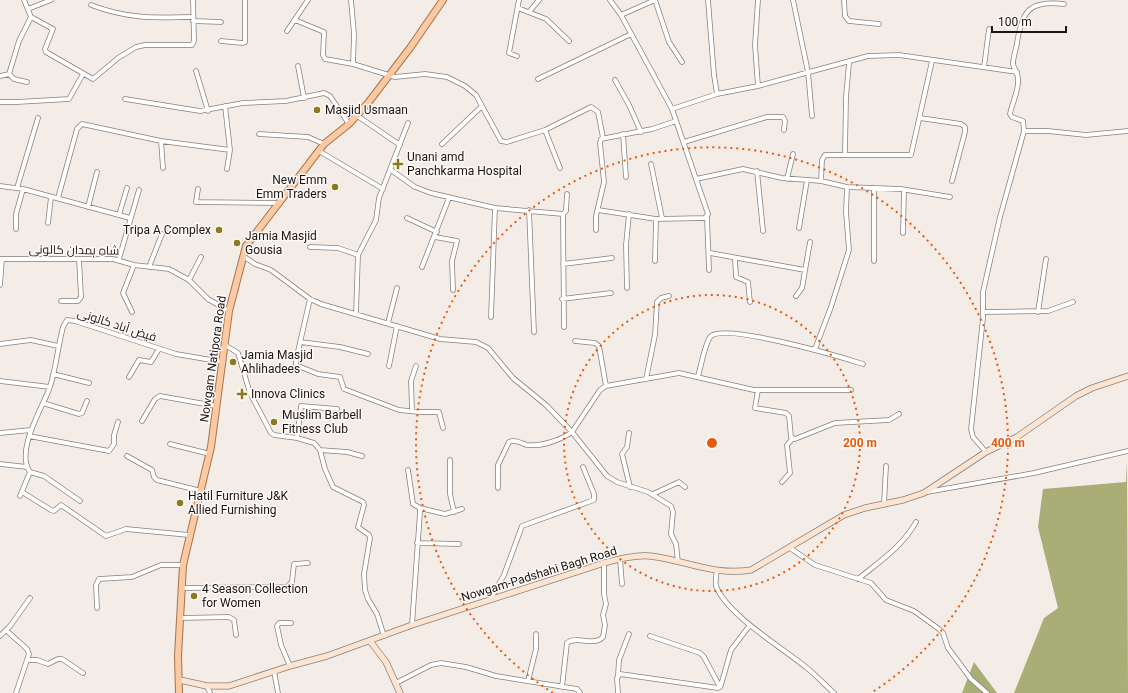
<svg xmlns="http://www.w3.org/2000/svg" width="1128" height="693" font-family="Roboto,Cairo,sans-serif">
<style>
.forest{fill:#a8ae75}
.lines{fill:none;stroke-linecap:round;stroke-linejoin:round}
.street-casing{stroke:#87807b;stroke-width:5.5}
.secondary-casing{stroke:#87807b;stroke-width:7}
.primary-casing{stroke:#aa7348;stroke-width:8}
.street{stroke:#fff;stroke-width:4}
.secondary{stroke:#fde4d1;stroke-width:5.5}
.primary{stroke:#fbc9a3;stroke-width:6}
.ring{fill:none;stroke:#e8590c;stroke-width:2;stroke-dasharray:2 4}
.poi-dot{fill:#8d791e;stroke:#fffaf7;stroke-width:1.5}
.labels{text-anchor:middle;stroke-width:3;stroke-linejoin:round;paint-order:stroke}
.poi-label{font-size:12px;fill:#181513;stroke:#fffaf7;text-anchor:start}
.street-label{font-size:12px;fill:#181513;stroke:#fffaf7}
.centre{fill:#e8590c;stroke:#fffaf7;stroke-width:2}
.ring-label{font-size:12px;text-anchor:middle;font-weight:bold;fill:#e8590c;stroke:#fffaf7;stroke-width:3;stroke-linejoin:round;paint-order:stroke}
</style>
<rect width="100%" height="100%" fill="#f4ece7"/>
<path class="forest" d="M 1127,461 L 1128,693 L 1014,693 L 1044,618 L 1058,608 L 1038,527 L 1043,489 L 1126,482 Z
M 974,662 L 997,693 L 962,693 Z"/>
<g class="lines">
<defs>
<path id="street" d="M 24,0 L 31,17 L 53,29 L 45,49 L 46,52 L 93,79 L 118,58 L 136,47 L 145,45 L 192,45 L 194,41 L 193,0
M 351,0 L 354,34 L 353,64
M 655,0 L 669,42 L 682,62
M 708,0 L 714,75 L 717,94
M 758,0 L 755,45 L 758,86
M 793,0 L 808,72 L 812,116
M 844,0 L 845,16 L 849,21 L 879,24
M 91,5 C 128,19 154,18 193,17
M 518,8 L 546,19 L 569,41
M 28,9 L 51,0
M 529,12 L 539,0
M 621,15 L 655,0
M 295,20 L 324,32 L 323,55 L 325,59 L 353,64 L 395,77 L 425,74 L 447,77 L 465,86 L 476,95 L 501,141 L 507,142 L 545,130 L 591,107 L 598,112 L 603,138
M 193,21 L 221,22
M 287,31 L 308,0
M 221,41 L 243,43 L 245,42 L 245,0
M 517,56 L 509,53 L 519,0
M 298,66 L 304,98
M 984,67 L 989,29
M 196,71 L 208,111
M 0,76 L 9,74
M 538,79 L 631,34
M 615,80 L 629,105 L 641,132
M 27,82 L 14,79 L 9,74 L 19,41 L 31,17
M 125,99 L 200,111 L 243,103 L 286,101 L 324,93 L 330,96 L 349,124
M 0,102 L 17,102 L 69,99 L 83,74
M 225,106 L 230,150 L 227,169
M 672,109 L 717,94 L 758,86 L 868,56 L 899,55 L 1017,72
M 356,115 L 400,145
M 920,118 L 961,124 L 965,127 L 965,132 L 952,181
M 545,130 L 560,168
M 1024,131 L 1048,131 L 1086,135 L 1128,131
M 259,134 L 308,137 L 324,144
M 623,134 L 626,177
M 161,141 L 163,168
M 684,142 L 767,117 L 783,117 L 785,121 L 784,130
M 442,144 L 481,107
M 319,151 L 383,189
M 845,155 L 846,97 L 849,63
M 651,164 L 662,218
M 391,170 L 415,187 L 431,193 L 495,208 L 563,214 L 566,211 L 567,194
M 757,171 L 763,231
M 696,179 L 743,169 L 782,178 L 821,181 L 847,187 L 901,189 L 950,197
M 787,179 L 793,154
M 821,181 L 822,160 L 825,155 L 911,155 L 932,61
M 0,186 L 23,189 L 130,218
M 17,188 L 38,118
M 198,189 L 196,202 L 280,203
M 58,198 L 77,129 L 82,124 L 161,141 L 230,150
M 88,207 L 97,172
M 529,210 L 534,332
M 598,210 L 656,219 L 705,218 L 708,214 L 672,109 L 621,15 L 610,0
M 563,214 L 564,327
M 119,215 L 127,188
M 707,217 L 709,270
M 407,218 L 437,232
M 48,223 L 51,197
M 799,228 L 807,180
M 16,229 L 16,214 L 23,189
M 596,230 L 596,216 L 604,182 L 600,143 L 601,139 L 652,129 L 676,121
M 903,233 L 904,190
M 435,237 L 457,241 L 452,261 L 453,290
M 310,247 L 338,248 L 358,255
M 710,253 L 805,270
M 243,256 L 255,264 L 271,270 L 310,299 L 321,304 L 440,339 L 476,342 L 488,348 L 513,378 L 546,405 L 572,432 L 607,476 L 617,482 L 648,492 L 671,506 L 673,512 L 671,534 L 676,544 L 678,562
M 735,258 L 736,277 L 748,282 L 750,302
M 0,259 L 113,259 L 134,265 L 169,269 L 189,280 L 208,299 L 229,311
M 119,259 L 139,190
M 655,261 L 656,219
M 874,261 L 874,188
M 563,264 L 612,258
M 149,267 L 162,234
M 422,267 L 449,198
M 189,280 L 201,257
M 0,285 L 2,259
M 627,288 L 626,245 L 629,214
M 796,296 L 802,288 L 810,242
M 310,299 L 296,360 L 296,365 L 318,374 L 340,377 L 344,389 L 399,410 L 419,412 L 439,412 L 443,428
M 562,299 L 611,293
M 61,301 L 78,301 L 81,297 L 79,259
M 132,312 L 123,293 L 134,265
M 984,312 L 1048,311 L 1073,302
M 1038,312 L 1046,259
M 356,314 L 358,255 L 376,220 L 379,198 L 408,123
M 491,317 L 495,208
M 388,323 L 397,288
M 575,341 L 595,343 L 599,346 L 606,386
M 300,342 L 340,347 L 368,354
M 0,344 L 31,340 L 58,346
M 225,345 L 238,353 L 250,393 L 271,433 L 274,435 L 297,438 L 314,443 L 320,450 L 325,469 L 333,487 L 363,502 L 364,505 L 358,527 L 369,535 L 370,538 L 364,574 L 365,590 L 368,599 L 377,614 L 384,636
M 815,349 L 831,307 L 849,250 L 846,212 L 847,187
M 389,366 L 397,326
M 53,374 L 89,383
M 698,376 C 701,367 705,342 711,336 C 726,323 841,357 863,364
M 129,377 L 139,360 L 151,362 L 159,349
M 646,379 L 655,335 L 657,302 L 661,298 L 669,296
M 0,381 L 50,387
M 758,390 L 755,408 L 786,413 L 789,416 L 791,437 L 795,439 L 835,423 L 889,420 L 899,414
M 43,403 L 79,414 L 82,413 L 87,401
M 412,411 L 411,381 L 416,366
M 142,421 L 155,399 L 160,396 L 216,406
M 0,433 L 31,430
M 629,433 L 627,447 L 622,454 L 630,487
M 29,436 L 109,451 L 114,444 L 114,435 L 118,422
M 297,438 L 301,406 L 337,409
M 170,444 L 210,454
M 320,450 L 347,452 L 362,456
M 986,452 L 973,437 L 971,429 L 983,318 L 983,292 L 1000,217 L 1024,131 L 1023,121 L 1012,117 L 1010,114 C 1012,103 1019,91 1018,79 C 1018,73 1014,69 1013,64 C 1013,58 1016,49 1017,43 C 1022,10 1030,0 1064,4
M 127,456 L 152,470 L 154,477 L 157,480 L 201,491
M 450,460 L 450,494 L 454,512
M 0,464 L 27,467
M 408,470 L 413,504 L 420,508 L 420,512 L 412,625
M 30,472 C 15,451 42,409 50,387 C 56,368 58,346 63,327 L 67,320 L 75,321 L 176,354 L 223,362
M 30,472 L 44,476 L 80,501
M 782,482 L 790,473 L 787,445 L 793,438
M 498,488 L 498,465 L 509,442 C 514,439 521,443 527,445 C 540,447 561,440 572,432 L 600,390 L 606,386 L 679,373 L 754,390 L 851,390
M 22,492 L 51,510 L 54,511 L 61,505 L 106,536 L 126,529 L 189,535
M 927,492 L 1034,473 L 1128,451
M 653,494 L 679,482 L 685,487
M 20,496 L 30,472
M 884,504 L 886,466
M 420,508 L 445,514 L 462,509
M 417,543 L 459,544
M 790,548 L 815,565 L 871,583 L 886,600 L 914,611 L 939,629 L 943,633 L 948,648 L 957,660 L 971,679 L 987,693
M 620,559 L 622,584
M 717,571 C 716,576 715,581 716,586 C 727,615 783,648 807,668 C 817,676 825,685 834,693
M 858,579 C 879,562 903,546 916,522
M 181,588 L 287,587 L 292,582 L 294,564 L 308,563
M 490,600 L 504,575 L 522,526 L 594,500 L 594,494 L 583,467
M 97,608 L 96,585 L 99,579 L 132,577 L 161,565 L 183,565
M 180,618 L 229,617 L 234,620 L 236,635
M 7,631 L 27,649 L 29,654 L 16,693
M 0,636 L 11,625 L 30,598
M 650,636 L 700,653 L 704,657 L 720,687
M 27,660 L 37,660 L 48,664 L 58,659 L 62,659 L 83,673
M 290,666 L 281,645 L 277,626 L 279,623 L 291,623
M 274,671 L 278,693
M 618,675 L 619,660 L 629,634
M 528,681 L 536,649 L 536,634
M 396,683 L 431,665 L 441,663 L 466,667 L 496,676 L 577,689 L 580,693
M 207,686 L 210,693
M 562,687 L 567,643 C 576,635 595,647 603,637 L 605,625 L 603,615 L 606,604 L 604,594 L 604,563
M 618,693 L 617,678 L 620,674 L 718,688 L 721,685 L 731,650 L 750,625"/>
<path id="secondary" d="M 370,641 L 386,662 L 400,693
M 180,680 L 207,686 L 229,686 L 290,666 L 327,656 L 412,625 L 604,563 C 619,559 634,555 650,556 C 685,560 713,576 751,570 L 844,515 L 865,508 L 903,500 L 924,493 L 986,452 L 1017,437 L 1076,396 L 1092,388 L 1128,376"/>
<path id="primary" d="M 179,693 L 178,656 L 183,565 L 211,447 L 229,311 L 246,246 L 324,144 L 349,124 L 368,103 L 410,48 L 443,0"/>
</defs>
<use href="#street" class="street-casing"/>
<use href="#secondary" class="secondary-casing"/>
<use href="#primary" class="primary-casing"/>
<use href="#street" class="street"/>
<use href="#secondary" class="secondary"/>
<use href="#primary" class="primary"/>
</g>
<g class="ring">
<circle cx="712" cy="443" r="148"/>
<path d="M553 693A296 296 0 1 1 871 693"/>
</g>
<g class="poi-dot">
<circle cx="317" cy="110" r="4"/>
<path d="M396 158h4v4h4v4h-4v4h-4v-4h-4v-4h4z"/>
<circle cx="335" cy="187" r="4"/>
<circle cx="219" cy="230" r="4"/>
<circle cx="237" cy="243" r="4"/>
<circle cx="233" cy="362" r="4"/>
<path d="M240 388h4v4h4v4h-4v4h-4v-4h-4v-4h4z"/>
<circle cx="274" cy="422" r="4"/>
<circle cx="180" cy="503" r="4"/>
<circle cx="194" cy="596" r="4"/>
</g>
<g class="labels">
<g class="poi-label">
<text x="325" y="114">Masjid Usmaan</text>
<text x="407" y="161">Unani amd<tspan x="407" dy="14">Panchkarma Hospital</tspan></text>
<text x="327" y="184" text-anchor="end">New Emm<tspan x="327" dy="14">Emm Traders</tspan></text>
<text x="211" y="234" text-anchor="end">Tripa A Complex</text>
<text x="245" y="240">Jamia Masjid<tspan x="245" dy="14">Gousia</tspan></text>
<text x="241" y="359">Jamia Masjid<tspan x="241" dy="14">Ahlihadees</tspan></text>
<text x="251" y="398">Innova Clinics</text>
<text x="282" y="419">Muslim Barbell<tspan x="282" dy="14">Fitness Club</tspan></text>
<text x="188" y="500">Hatil Furniture J&amp;K<tspan x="188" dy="14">Allied Furnishing</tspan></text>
<text x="202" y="593">4 Season Collection<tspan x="202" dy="14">for Women</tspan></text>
</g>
<g class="street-label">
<text transform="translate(74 250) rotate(1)" y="4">شاہِ ہمدان کالونی</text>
<text transform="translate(117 325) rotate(18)" y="4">فیض آباد کالونی</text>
<text transform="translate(213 359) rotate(-82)" y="4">Nowgam Natipora Road</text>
<text transform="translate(539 574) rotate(-17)" y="4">Nowgam-Padshahi Bagh Road</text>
</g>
</g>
<circle cx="712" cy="443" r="6" class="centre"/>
<g class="ring-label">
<text x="860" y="447">200 m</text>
<text x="1008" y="447">400 m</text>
</g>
<path d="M992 26v6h74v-6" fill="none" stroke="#181513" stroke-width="2"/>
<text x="998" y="26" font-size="12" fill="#181513" stroke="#fffaf7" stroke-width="3" paint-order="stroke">100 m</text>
</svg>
